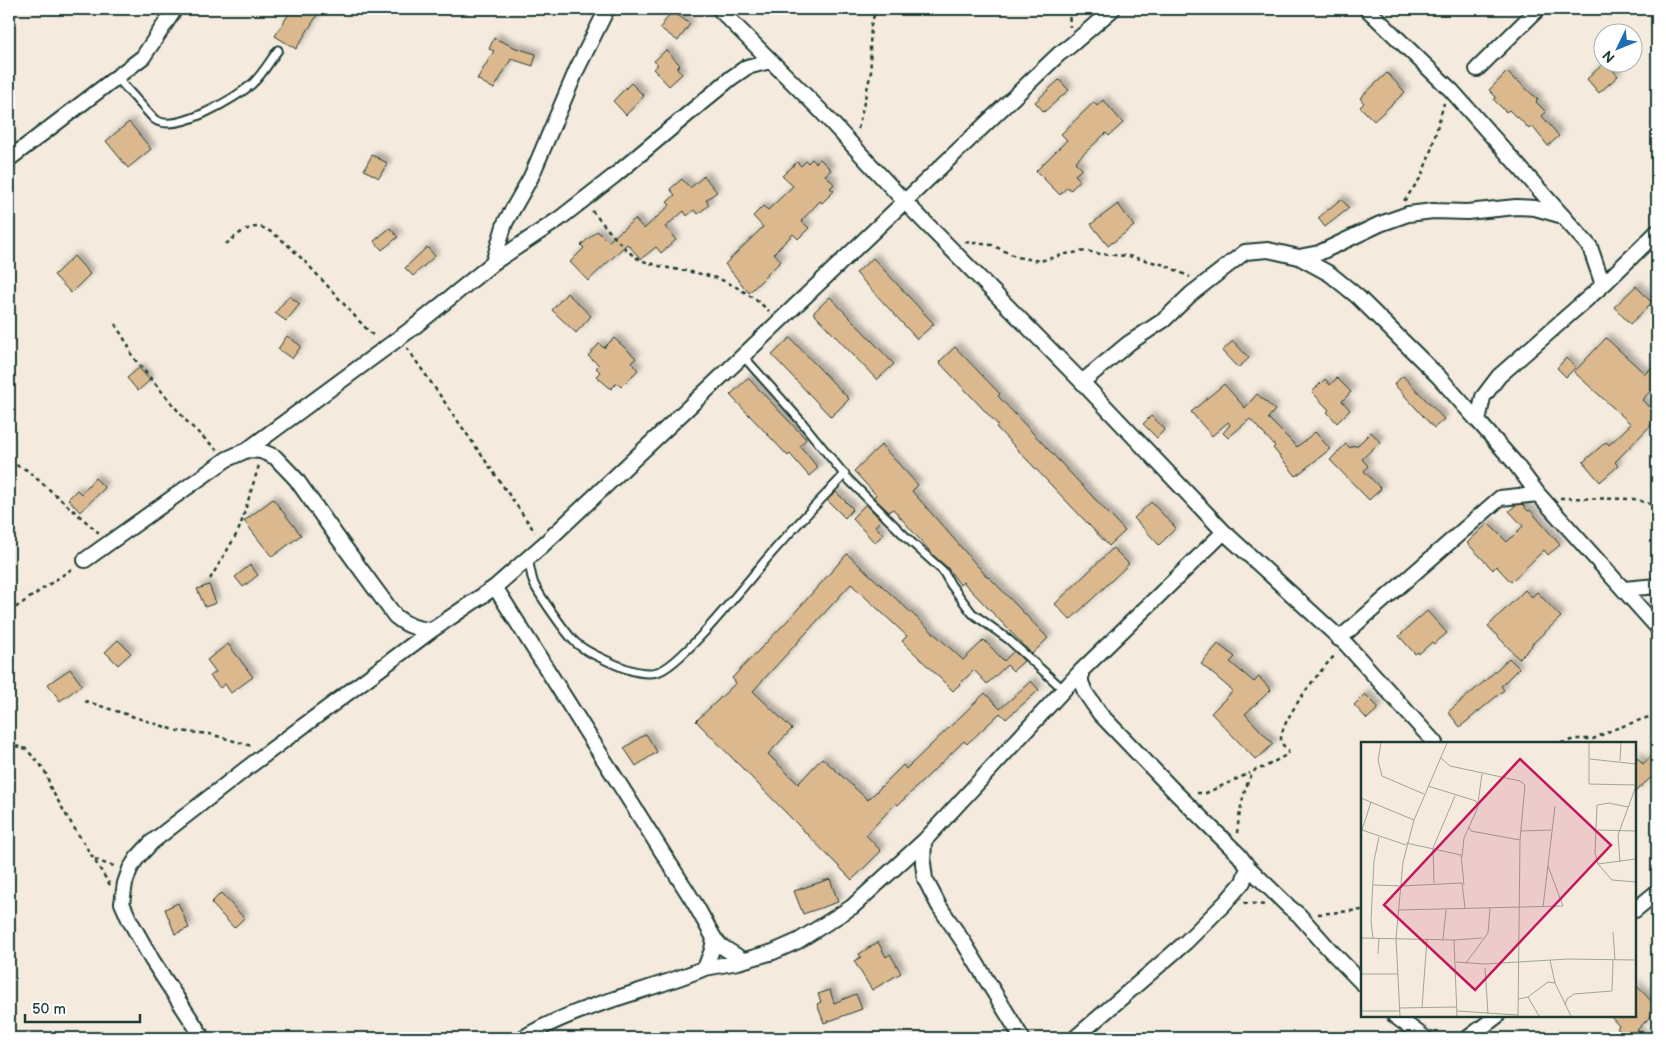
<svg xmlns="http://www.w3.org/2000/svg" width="1666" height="1047" font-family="'Balsamiq Sans',sans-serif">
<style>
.building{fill:#dcb88e;stroke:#1f3d34;filter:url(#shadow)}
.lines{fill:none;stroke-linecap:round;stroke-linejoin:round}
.lane-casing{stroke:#1f3d34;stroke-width:11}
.street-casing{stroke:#1f3d34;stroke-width:18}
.path{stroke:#1f3d34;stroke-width:2.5;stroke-dasharray:4 4;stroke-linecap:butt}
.lane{stroke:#fff;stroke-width:7}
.street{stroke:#fff;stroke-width:14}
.inset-road{fill:none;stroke:#9fa599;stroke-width:1}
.view{fill:#c2185b;fill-opacity:0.15;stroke:#c2185b;stroke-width:2.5}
.inset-edge{fill:none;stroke:#1f3d34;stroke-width:2.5}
</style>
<defs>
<filter id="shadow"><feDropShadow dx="4.5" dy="-4.5" stdDeviation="2.5" flood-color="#0004"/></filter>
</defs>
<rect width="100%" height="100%" fill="#f4eadd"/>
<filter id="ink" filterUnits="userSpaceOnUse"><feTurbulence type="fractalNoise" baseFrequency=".02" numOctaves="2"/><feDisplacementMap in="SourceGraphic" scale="10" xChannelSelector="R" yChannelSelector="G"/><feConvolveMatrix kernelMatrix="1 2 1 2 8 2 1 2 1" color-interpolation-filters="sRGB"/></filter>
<g filter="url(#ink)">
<path class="building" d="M 292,9 L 321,9 L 296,49 L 275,36 Z
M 672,11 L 690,24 L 678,41 L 660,28 Z
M 494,38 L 516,48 L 536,54 L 533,66 L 511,59 L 494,89 L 477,79 L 494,51 L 489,49 Z
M 666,50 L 680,65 L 677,68 L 682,74 L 669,86 L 653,69 L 658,65 L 654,61 Z
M 1605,62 L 1618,76 L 1599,93 L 1587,79 Z
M 1507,72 L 1516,81 L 1517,80 L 1538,100 L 1536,102 L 1546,112 L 1542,116 L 1559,136 L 1548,146 L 1532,126 L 1529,129 L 1517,116 L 1516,117 L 1509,110 L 1506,112 L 1494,100 L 1496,97 L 1489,90 Z
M 1387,73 L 1405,92 L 1374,121 L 1360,107 L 1364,103 L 1360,98 Z
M 1059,80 L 1069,90 L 1044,112 L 1035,102 Z
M 631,83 L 644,96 L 626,115 L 613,101 Z
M 1103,100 L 1123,123 L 1109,136 L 1106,133 L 1075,162 L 1082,169 L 1075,175 L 1080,180 L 1071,190 L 1067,187 L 1060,195 L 1036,171 L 1067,140 L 1061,134 L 1094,102 L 1097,106 Z
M 129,122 L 151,149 L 128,168 L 106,141 Z
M 372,155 L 387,163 L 379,178 L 364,170 Z
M 812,159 L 816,163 L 820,159 L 831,170 L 825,175 L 834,184 L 830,188 L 834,191 L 822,203 L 820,201 L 801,221 L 809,228 L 798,239 L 793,234 L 774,253 L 781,261 L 749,293 L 725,264 L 763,227 L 753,216 L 763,206 L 768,210 L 793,186 L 782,176 L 797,162 L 801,166 L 806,161 L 808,163 Z
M 704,176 L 717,192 L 706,200 L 709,205 L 698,214 L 694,210 L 687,216 L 684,211 L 665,227 L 676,240 L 661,253 L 656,247 L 641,259 L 627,244 L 588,281 L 570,262 L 584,248 L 581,245 L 597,231 L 608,242 L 635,219 L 644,229 L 670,205 L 667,202 L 675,195 L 670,189 L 682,179 L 690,188 Z
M 1341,199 L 1349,208 L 1325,227 L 1318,218 Z
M 1118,204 L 1134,226 L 1108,246 L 1091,224 Z
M 390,228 L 398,237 L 382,250 L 374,241 Z
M 427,247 L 435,256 L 413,276 L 405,268 Z
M 74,256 L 90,274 L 71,293 L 54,275 Z
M 873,258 L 934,324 L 917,339 L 856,273 Z
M 1636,286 L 1652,303 L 1630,324 L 1614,307 Z
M 567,293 L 591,316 L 576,333 L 552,310 Z
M 289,296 L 300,304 L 286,321 L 275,313 Z
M 830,297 L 894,364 L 877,380 L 813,313 Z
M 287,336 L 301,346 L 292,359 L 278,349 Z
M 614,338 L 636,358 L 631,363 L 638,370 L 621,387 L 617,383 L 611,389 L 596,376 L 600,372 L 596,368 L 599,365 L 588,356 L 599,344 L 604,348 Z
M 790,338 L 849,399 L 831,417 L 772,355 Z
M 1606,338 L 1645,374 L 1651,368 L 1657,374 L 1657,384 L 1642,400 L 1657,415 L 1657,419 L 1615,462 L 1618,466 L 1600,482 L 1583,462 L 1606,442 L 1609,445 L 1631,424 L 1574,372 Z
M 1233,341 L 1249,358 L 1238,368 L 1222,351 Z
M 955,347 L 1000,394 L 998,396 L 1125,531 L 1109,546 L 996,427 L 998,425 L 939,362 Z
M 1566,358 L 1576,367 L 1566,377 L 1557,368 Z
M 139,368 L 150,380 L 138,391 L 127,378 Z
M 1403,376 L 1444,419 L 1434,428 L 1394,384 Z
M 748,378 L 806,439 L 800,446 L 818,468 L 809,476 L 790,454 L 788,456 L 730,395 Z
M 1337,378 L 1351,392 L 1342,401 L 1350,410 L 1337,423 L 1327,412 L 1329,410 L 1312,392 L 1325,379 L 1330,385 Z
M 1224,384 L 1245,408 L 1257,394 L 1275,410 L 1268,418 L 1297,447 L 1315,432 L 1330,449 L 1296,476 L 1273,448 L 1275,446 L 1250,419 L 1228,438 L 1223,433 L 1230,425 L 1228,422 L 1212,436 L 1191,412 Z
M 1151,416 L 1165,429 L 1157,438 L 1143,424 Z
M 1371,432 L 1380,442 L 1362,459 L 1368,466 L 1364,471 L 1381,489 L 1369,500 L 1330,460 L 1346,444 L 1350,448 L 1354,445 L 1356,447 Z
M 881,445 L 918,485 L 912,491 L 988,578 L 989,577 L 1048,638 L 1032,654 L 963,582 L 960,585 L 947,567 L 935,557 L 893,509 L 889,512 L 873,497 L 876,495 L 854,471 Z
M 95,478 L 105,488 L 80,512 L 68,499 L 77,490 L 81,494 Z
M 836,492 L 853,509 L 845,518 L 827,500 Z
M 273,499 L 301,535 L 272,557 L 244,521 Z
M 1151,502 L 1176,528 L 1159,545 L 1134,518 Z
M 866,504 L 881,520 L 875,526 L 883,534 L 875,543 L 852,518 Z
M 1522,504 L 1528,511 L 1530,510 L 1560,545 L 1548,555 L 1544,550 L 1511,582 L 1496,566 L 1493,570 L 1467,543 L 1488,523 L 1507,542 L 1523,526 L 1509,511 L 1516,505 Z
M 1113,548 L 1129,564 L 1070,620 L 1055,604 Z
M 847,554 L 963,660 L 984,640 L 1004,661 L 1014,651 L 1024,661 L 1013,671 L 1007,665 L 987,684 L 974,670 L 953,691 L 902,641 L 907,636 L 851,584 L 753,691 L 792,729 L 768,754 L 798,784 L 822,758 L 868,800 L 903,765 L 906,769 L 985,693 L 1000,709 L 1031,681 L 1039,690 L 1006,719 L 1000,713 L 967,744 L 964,741 L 898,805 L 896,803 L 866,835 L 881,851 L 852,880 L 696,721 L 736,683 L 732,678 L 790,618 Z
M 250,565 L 258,575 L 243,587 L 235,577 Z
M 209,585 L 216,603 L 205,607 L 197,589 Z
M 1525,590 L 1532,597 L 1537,592 L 1561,617 L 1531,645 L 1532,646 L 1519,659 L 1488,626 Z
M 1427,611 L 1447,633 L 1434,644 L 1432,642 L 1419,654 L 1418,652 L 1415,654 L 1399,636 Z
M 118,640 L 131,653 L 118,665 L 105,652 Z
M 228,644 L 253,677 L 231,693 L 225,684 L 220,688 L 210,676 L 216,672 L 207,660 Z
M 1218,644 L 1235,657 L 1230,662 L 1254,682 L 1259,677 L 1271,690 L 1245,714 L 1273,744 L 1256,760 L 1211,713 L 1233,691 L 1201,664 Z
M 1509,658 L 1519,668 L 1501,686 L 1504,690 L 1460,727 L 1448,712 L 1485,681 Z
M 70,669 L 82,685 L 60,701 L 48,684 Z
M 1365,694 L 1379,708 L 1367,719 L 1354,705 Z
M 646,734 L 657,752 L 636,766 L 624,748 Z
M 1657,751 L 1657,772 L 1635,792 L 1635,755 L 1643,764 Z
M 830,879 L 838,902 L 803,914 L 794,891 Z
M 221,893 L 244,918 L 234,928 L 211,903 Z
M 178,903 L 189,928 L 175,934 L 165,909 Z
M 878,942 L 886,957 L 890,954 L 901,973 L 872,990 L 854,961 L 861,957 L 859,954 Z
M 1635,984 L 1657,1007 L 1657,1010 L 1637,1030 L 1645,1038 L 1626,1038 L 1617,1028 L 1619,1026 L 1610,1016 L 1635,1016 Z
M 830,990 L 834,1003 L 856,994 L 862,1009 L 824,1023 L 817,1004 L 821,1002 L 818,994 Z"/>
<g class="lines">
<defs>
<path id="lane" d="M 117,78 L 154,119 C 175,135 234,99 252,84 C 262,75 270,61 278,50
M 743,356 L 800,420 L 848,479 L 909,540 L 943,571 L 951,585 L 972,613 L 1008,639 L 1064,690
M 528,558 C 530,567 531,576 534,584 C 540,596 567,635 576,643 C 582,648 589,652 595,655 C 612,663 638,677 657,672 C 681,667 750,578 770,555 C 794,527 820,501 845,474"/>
<path id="street" d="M 719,9 L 820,110 L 904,201 L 1082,382 L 1224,532 L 1346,644 L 1435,743
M 1367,9 L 1452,91 L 1590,247 L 1603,285
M 1477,69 L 1538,9
M 9,159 L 143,57 L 175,9
M 1657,232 L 1603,285 L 1499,376 L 1483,397 L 1478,421 L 1514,462 L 1538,494 L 1657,627
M 1299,257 L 1330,274 L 1357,296 L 1439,377 L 1478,421
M 493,263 L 505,223 L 531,177 L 577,69 L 607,9
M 1082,382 L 1129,343 L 1164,320 L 1191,294 L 1245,252 L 1268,250 L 1299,257 L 1319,253 L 1380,224 L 1408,214 L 1433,211 L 1467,212 L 1516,207 L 1535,208 L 1563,216
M 247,450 L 261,451 L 275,457 L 296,479 L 340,541 L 395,616 C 407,626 417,629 432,630
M 1224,532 L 1081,671 L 1081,682 L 1085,692 L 1100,714 L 1175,792 L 1239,855 L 1248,867 L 1289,907 L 1299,915 L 1329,949 L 1362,983
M 85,560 L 227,459 L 247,450 L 414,327 L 493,263 L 559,219 L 614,176 L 731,78 L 747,67 L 770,61
M 495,587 L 695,904 L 714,938 L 712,950 L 705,968 C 645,993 579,1004 523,1038
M 1624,589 L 1657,586
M 1339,639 L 1500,498 L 1538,494
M 1635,910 L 1657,892
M 714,938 L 721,946 L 743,960
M 705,968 L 738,962 L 773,952 L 798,941 L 852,907 L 924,841
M 1395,1016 L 1425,1038
M 203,1038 L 152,960 L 129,919 L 122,903 L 125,883 L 130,869 L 137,858 L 152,842 L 247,768 L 432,630 L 495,587 L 544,544 L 726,372 L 1059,54 L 1070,46 L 1113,9
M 1022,1038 L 964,943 L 939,906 L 925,879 L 923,863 L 924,841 L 1081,671
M 1075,1038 L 1186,942 L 1225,903 L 1243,882 L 1248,867
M 1468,1038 L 1497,1016"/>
</defs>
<use href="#lane" class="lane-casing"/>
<use href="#street" class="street-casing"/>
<path class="path" d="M 1069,9 L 1070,27
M 858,129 L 871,72 L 870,47 L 871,25 L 876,9
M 1404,201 L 1421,177 L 1430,154 L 1444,103
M 592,211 C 603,223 627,255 641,260 C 667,271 698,270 724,281 C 740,288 756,299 769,311
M 965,242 L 992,245 L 1017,257 L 1040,261 L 1066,254 L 1086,251 L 1100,254 L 1128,256 L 1165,265 L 1190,277
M 226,244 C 235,237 246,226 259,227 C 284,229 352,317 375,337
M 115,324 L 128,345 L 132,356 L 189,424 L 217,450
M 407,348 L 535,532
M 9,462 L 27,470 L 99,533
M 1560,498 L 1634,499 L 1657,506
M 210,579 L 235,537 L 240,527 L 259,465
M 9,612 L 73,568
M 85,701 L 178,731 L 210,734 L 252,746
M 9,741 L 16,746 L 26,749 L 40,764 L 47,775 L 50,787 L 68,818 L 110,885
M 1561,743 L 1575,739 L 1593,739 L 1612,730 L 1657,714
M 1197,793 L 1206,793 L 1250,773
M 1237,833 C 1239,815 1244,780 1257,768 L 1263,768 L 1288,754 L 1288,750 C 1285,747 1282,745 1281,741 C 1279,721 1322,668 1336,654
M 95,859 L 106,864 L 115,866
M 1244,903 L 1266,905
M 1318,914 L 1362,910"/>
<use href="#lane" class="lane"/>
<use href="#street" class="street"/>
</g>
</g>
<g transform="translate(1361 742)">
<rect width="275" height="275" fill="#f4eadd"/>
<path class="inset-road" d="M 20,1 L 17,18 L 21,34 L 63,52M 228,1 L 228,42 L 275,43M 80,16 L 89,24 L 159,39 L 164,43 L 159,98 L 157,274M 229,17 L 275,22M 259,19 L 260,1M 67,44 L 115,59 L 117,65 L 108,85 L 110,89 L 159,98M 0,56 L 53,78M 10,60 L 1,88 L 45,103M 117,61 L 121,32M 237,88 L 275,89M 160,89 L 190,88M 45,101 L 100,113 L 103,143M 101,115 L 103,96 L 108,85M 275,117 L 237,122 L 251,138 L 275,140M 259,120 L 257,93 L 275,44M 237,122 L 234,111 L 236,63 L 248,61 L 267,65M 73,141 L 72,106 L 94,54M 12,143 L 40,144M 40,144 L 101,141 L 104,166M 182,165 L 194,64M 38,168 L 202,164 L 187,124M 252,190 L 254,218M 0,196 L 93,198 L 96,274M 12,196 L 10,179 L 13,119 L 18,95M 82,197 L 85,168M 93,198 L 121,196M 17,212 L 18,196M 189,218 L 194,241 L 210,274M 95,220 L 124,222 L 207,217 L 275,218M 105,221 L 127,191 L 129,166M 124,226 L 127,272M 0,232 L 37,232M 167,255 L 178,274M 157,257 L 167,255 L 187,240 L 194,241M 204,263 L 206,257 L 213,252 L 251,249 L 252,218M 61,265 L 66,197M 38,266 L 95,265M 0,269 L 39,269M 96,269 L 157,273M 39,274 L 35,196 L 42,120 L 53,78 L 86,1"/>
<path class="view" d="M 159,17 L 250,103 L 114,248 L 23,163 Z"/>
<rect width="275" height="275" class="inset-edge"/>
</g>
<rect width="1666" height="1047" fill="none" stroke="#fff" stroke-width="30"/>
<rect x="15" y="15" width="1636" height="1017" fill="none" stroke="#1f3d34" stroke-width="2" filter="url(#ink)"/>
<g transform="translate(1618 48) rotate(227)"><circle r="24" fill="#ffffff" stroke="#a5b1ae"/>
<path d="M0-4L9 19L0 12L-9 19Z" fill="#1f6fb2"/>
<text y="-8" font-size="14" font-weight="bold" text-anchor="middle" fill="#1f3d34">N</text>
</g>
<path d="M25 1014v8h115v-8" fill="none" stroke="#1f3d34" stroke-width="2.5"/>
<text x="32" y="1014" font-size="15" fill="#1f3d34" stroke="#ffffff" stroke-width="4" paint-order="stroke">50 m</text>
</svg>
